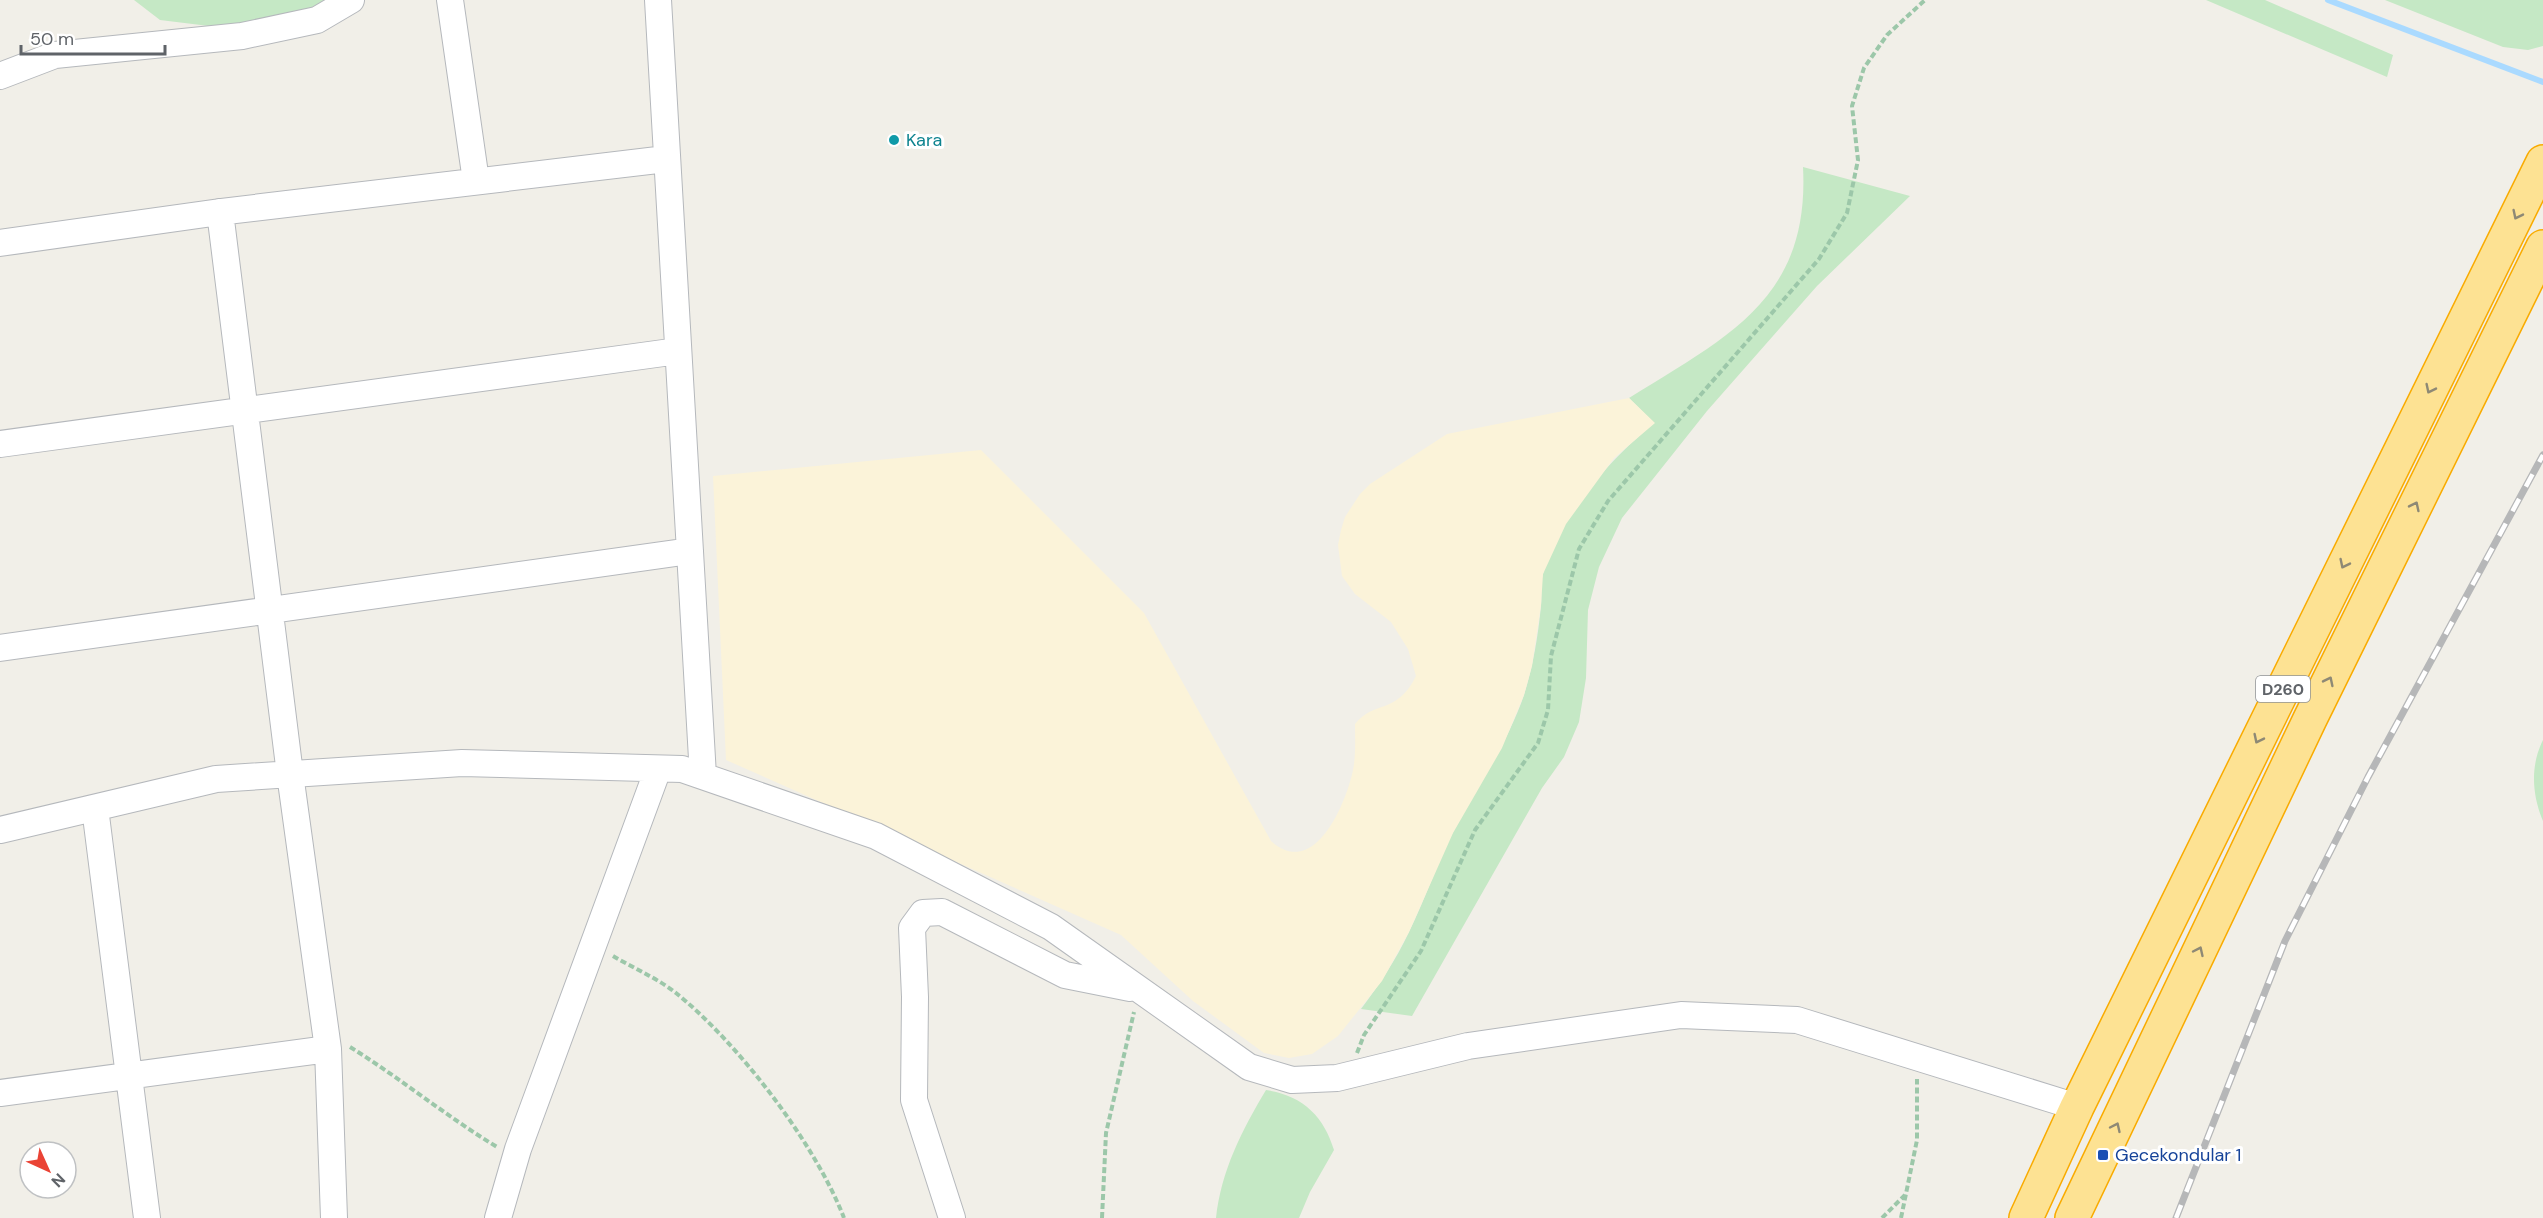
<svg xmlns="http://www.w3.org/2000/svg" width="2543" height="1218" font-family="'DM Sans',sans-serif">
<style>
.green{fill:#c5e8c5}
.sand{fill:#fbf3d9}
.lines{fill:none;stroke-linecap:round;stroke-linejoin:round}
.stream{stroke:#aadaff;stroke-width:6}
.minor-casing{stroke:#b5b8bc;stroke-width:28}
.highway-casing{stroke:#f9ab00;stroke-width:36}
.path{stroke:#9cc7a9;stroke-width:4;stroke-dasharray:6 3;stroke-linecap:butt}
.minor{stroke:#fff;stroke-width:26}
.highway{stroke:#fde293;stroke-width:33}
.rail-casing{stroke:#b6b7b8;stroke-width:7}
.rail{stroke:#fff;stroke-width:4.5;stroke-dasharray:14;stroke-linecap:butt}
.oneway{stroke:#8e8975}
.culture-dot{fill:#0f9aa8;stroke:#fff;stroke-width:2}
.transit-dot{fill:#1a4fb4;stroke:#fff;stroke-width:2}
.labels{text-anchor:middle;stroke-width:6;stroke-linejoin:round;paint-order:stroke}
.shield{fill:#fff;stroke:#8f9295;stroke-width:1.5}
.shield-label{font-size:16px;font-weight:bold;fill:#5f6368}
.culture-label{font-size:18px;fill:#0d838f;stroke:#fff;text-anchor:start}
.transit-label{font-size:18px;fill:#164399;stroke:#fff;text-anchor:start}
</style>
<rect width="100%" height="100%" fill="#f1efe8"/>
<path class="green" d="M 134,0 L 325,0 L 298,15 L 217,27 L 160,20 Z
M 2206,0 L 2265,0 L 2393,55 L 2387,77 Z
M 2385,0 L 2543,0 L 2543,46 L 2528,50 L 2503,47 Z
M 1803,167 L 1910,196 L 1817,286 L 1707,411 L 1622,518 L 1599,567 L 1588,610 L 1586,678 L 1579,722 L 1564,757 L 1542,788 L 1412,1016 L 1361,1009 C 1379,985 1396,960 1409,932 C 1425,900 1436,865 1453,832 C 1477,786 1507,745 1524,695 C 1533,667 1538,636 1541,606 C 1542,596 1540,584 1543,574 C 1554,520 1613,457 1654,423 L 1629,398 C 1726,337 1810,300 1803,167 Z
M 2543,740 L 2543,821 C 2532,795 2530,766 2543,740 Z
M 1266,1090 C 1302,1095 1324,1116 1334,1150 L 1310,1192 L 1299,1218 L 1216,1218 C 1221,1171 1242,1130 1266,1090 Z"/>
<path class="sand" d="M 1629,398 L 1655,423 L 1614,458 L 1566,524 L 1543,574 L 1541,605 L 1532,666 L 1524,695 L 1502,748 L 1453,833 L 1409,932 L 1382,981 L 1338,1036 L 1312,1054 L 1289,1058 L 1264,1053 L 1193,1001 L 1121,935 L 726,760 L 713,476 L 981,450 L 1144,613 L 1271,841 C 1314,880 1346,804 1353,770 C 1356,755 1355,739 1355,724 C 1374,700 1397,715 1416,676 L 1408,649 L 1391,622 L 1355,594 L 1342,576 L 1338,545 L 1341,530 L 1345,517 L 1360,494 L 1370,484 L 1447,434 Z"/>
<g class="lines">
<path class="stream" d="M 2328,0 L 2543,82"/>
<defs>
<path id="minor" d="M 450,0 L 476,181
M 658,0 L 703,776
M 0,76 L 55,55 L 242,36 L 317,20 L 351,0
M 220,212 L 290,774 L 328,1049 L 334,1218
M 0,243 L 220,212 L 666,159
M 0,444 L 678,351
M 0,648 L 690,551
M 95,808 L 147,1218
M 0,830 L 216,779 L 462,763 L 682,769 L 876,836 L 1051,927 L 1249,1067 L 1292,1080 L 1337,1078 L 1468,1046 L 1681,1015 L 1797,1020 L 2077,1107
M 0,1093 L 328,1049
M 498,1218 L 518,1149 L 658,769
M 952,1218 L 914,1100 L 915,997 L 912,928 L 923,913 L 942,912 L 1065,975 L 1130,988"/>
<path id="highway" d="M 2026,1218 L 2077,1107 L 2543,162
M 2072,1218 L 2310,719 L 2543,247"/>
</defs>
<use href="#minor" class="minor-casing"/>
<use href="#highway" class="highway-casing"/>
<path class="path" d="M 613,956 C 633,968 657,978 676,993 C 738,1043 815,1143 844,1218
M 350,1047 C 400,1078 446,1116 497,1147
M 1357,1053 L 1364,1035 L 1421,951 L 1475,830 L 1538,743 L 1548,710 L 1551,656 L 1579,549 L 1608,501 L 1819,259 L 1847,213 L 1858,160 L 1852,106 L 1864,68 L 1887,35 L 1925,0
M 1102,1218 L 1106,1133 L 1134,1012
M 1882,1218 L 1905,1195
M 1901,1218 L 1917,1140 L 1917,1079"/>
<use href="#minor" class="minor"/>
<use href="#highway" class="highway"/>
<defs>
<path id="rail" d="M 2176,1218 L 2285,941 L 2368,777 L 2543,455"/>
</defs>
<use href="#rail" class="rail-casing"/>
<use href="#rail" class="rail"/>
</g>
<defs><path id="oneway-chevron" d="M-2-3.5L2.5 0L-2 3.5" fill="none" stroke-width="1.6" stroke-linecap="round" stroke-linejoin="round" transform="scale(1.5)"/></defs>
<g class="oneway">
<use href="#oneway-chevron" transform="translate(2517 215) rotate(116)"/>
<use href="#oneway-chevron" transform="translate(2430 389) rotate(116)"/>
<use href="#oneway-chevron" transform="translate(2415 506) rotate(-64)"/>
<use href="#oneway-chevron" transform="translate(2344 564) rotate(116)"/>
<use href="#oneway-chevron" transform="translate(2329 681) rotate(-64)"/>
<use href="#oneway-chevron" transform="translate(2258 739) rotate(116)"/>
<use href="#oneway-chevron" transform="translate(2199 951) rotate(-65)"/>
<use href="#oneway-chevron" transform="translate(2116 1127) rotate(-65)"/>
</g>
<circle class="culture-dot" cx="894" cy="140" r="6"/>
<rect class="transit-dot" x="2097" y="1149" width="12" height="12" rx="3"/>
<g class="labels">
<rect class="shield" x="2256" y="676" width="54" height="26" rx="4.5"/>
<g class="shield-label">
<text x="2283" y="695">D260</text>
</g>
<g class="culture-label">
<text x="906" y="146">Kara</text>
</g>
<g class="transit-label">
<text x="2115" y="1161">Gecekondular 1</text>
</g>
</g>
<g transform="translate(48 1170) rotate(135)"><circle r="28" fill="#ffffff" stroke="#bfc1c3" stroke-width="1.5"/>
<path d="M0-4.5L10 22L0 15L-10 22Z" fill="#ea4335"/>
<text y="-9" font-size="16" font-weight="bold" text-anchor="middle" fill="#5f6368">N</text>
</g>
<path d="M21 45v9h144v-9" fill="none" stroke="#5f6368" stroke-width="3"/>
<text x="30" y="45" font-size="18" fill="#5f6368" stroke="#ffffff" stroke-width="4.5" paint-order="stroke">50 m</text>
</svg>
